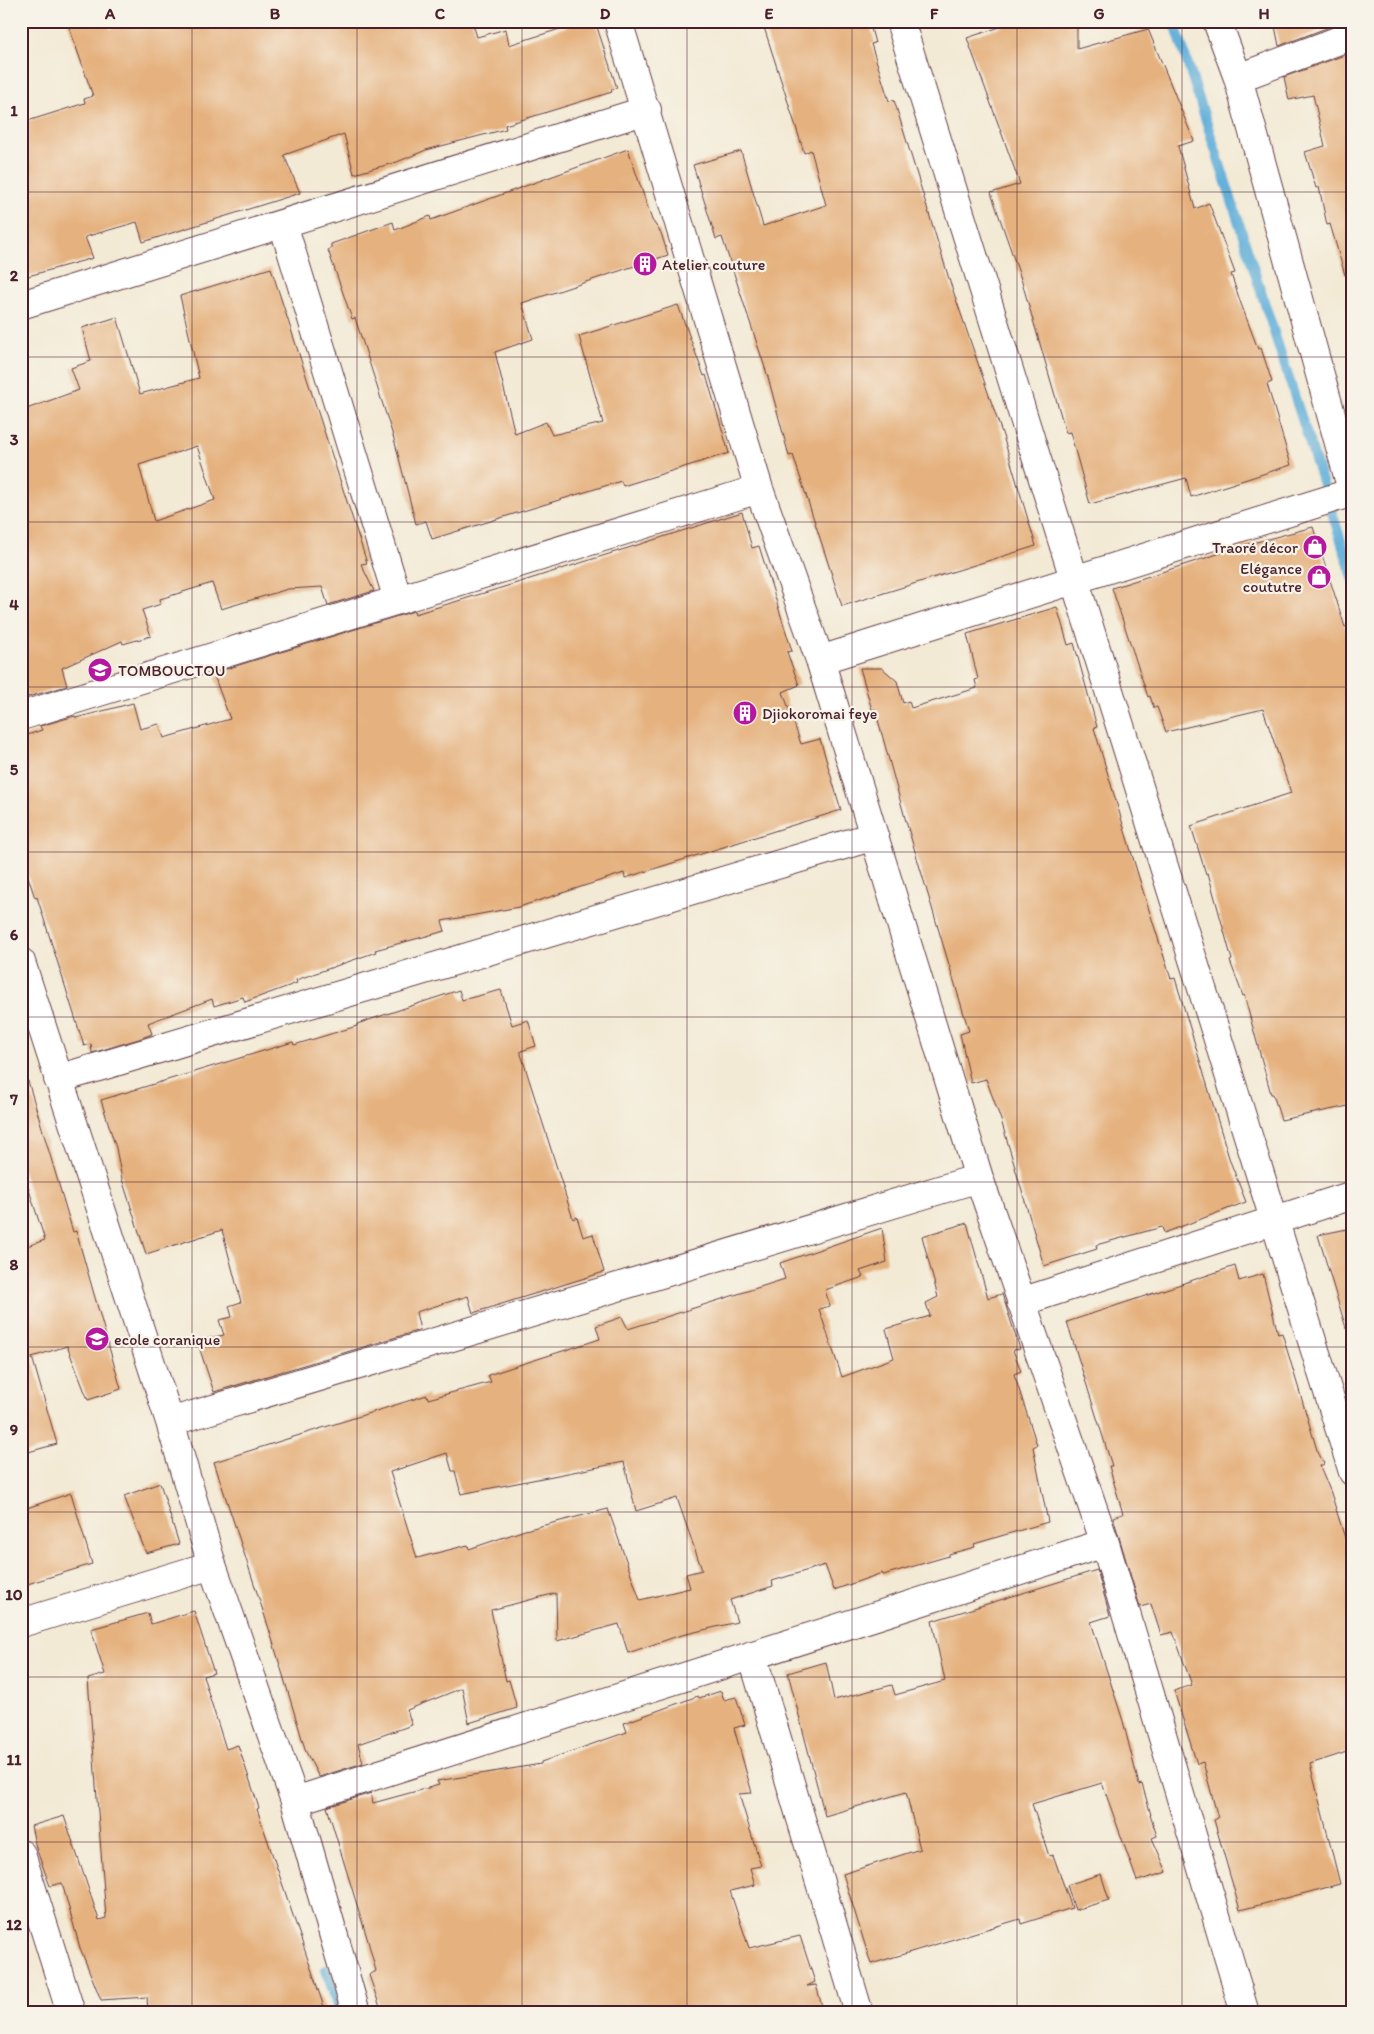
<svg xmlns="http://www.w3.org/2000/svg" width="1374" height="2034" font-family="Itim,sans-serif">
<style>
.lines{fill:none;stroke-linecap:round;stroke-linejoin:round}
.stream{stroke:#5faed9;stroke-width:10}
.building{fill:#e5b17e;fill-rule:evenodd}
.street-casing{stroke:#633d44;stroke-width:30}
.street{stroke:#fff;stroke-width:28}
.grid{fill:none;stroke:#4a1f2b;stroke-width:1;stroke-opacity:0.55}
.labels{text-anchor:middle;stroke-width:4.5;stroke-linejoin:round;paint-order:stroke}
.poi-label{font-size:16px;fill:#4a1f2b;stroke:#f7f3e8;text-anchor:start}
.neatline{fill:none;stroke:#4a1f2b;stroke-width:2}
.grid-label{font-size:16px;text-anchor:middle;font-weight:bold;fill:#4a1f2b}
</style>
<rect width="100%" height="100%" fill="#f7f3e8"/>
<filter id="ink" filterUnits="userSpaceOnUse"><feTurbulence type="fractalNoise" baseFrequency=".02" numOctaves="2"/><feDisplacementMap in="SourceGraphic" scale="10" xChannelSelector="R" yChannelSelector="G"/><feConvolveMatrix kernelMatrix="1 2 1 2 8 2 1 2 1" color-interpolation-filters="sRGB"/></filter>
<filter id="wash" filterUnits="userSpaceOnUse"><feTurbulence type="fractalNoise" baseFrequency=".0096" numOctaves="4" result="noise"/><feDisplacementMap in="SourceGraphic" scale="20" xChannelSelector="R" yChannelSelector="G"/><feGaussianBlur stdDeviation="1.12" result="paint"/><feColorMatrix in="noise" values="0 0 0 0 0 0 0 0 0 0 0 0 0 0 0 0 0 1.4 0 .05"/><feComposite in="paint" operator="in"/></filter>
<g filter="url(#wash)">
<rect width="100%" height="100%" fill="#f3ead5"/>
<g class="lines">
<path class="stream" d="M 1174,21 C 1233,207 1295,392 1353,578
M 326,1970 L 340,2013"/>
</g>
<g id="blocks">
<path class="building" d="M 67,21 L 108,21 L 110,29 L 133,21 L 472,21 L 477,37 L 506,29 L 509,45 L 585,21 L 595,21 L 617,88 L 611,89 L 612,92 L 505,125 L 506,129 L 426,150 L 397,162 L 354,174 L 344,134 L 284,155 L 300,193 L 143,242 L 137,222 L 85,237 L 93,258 L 21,278 L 21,123 L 85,103 L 84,99 L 93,96 Z
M 762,21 L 869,21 L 875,43 L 871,44 L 889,101 L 894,100 L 950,282 L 1003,436 L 1036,546 L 842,606 L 793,455 L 789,456 L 768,377 L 722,237 L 716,239 L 693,165 L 741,151 L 763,226 L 826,205 L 811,150 L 804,153 L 803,149 Z
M 1018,21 L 1077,21 L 1077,49 L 1148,29 L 1194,141 L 1178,146 L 1195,209 L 1209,203 L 1235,273 L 1231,274 L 1240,301 L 1258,349 L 1261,348 L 1272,382 L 1267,384 L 1291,465 L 1191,497 L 1186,478 L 1090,504 L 1070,432 L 1066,433 L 1021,279 L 991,193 L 1020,184 L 967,38 Z
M 1274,21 L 1345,21 L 1279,46 Z
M 1353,52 L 1353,274 L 1345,275 L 1330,224 L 1327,225 L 1319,187 L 1316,188 L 1305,152 L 1325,146 L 1313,95 L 1289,100 L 1284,77 Z
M 628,149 L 652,220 L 661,233 L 668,255 L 522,303 L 533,339 L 495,352 L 515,434 L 546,422 L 552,435 L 603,423 L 579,336 L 678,305 L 704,376 L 706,375 L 729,453 L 623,486 L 621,481 L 432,539 L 426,521 L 416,524 L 394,439 L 355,318 L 352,319 L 328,250 L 331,248 L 331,244 L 393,222 L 395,230 L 430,216 L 431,220 Z
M 271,268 L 367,563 L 361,564 L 374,591 L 328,605 L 322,587 L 288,589 L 221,609 L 212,583 L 160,599 L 161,604 L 142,610 L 151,636 L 123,644 L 122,641 L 62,668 L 67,686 L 28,697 L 21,680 L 21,411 L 79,390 L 71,368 L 91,361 L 82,328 L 117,317 L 140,394 L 199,378 L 180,296 ZM 197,446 L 215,500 L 154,521 L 139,465 Z
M 742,512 L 752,548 L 759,546 L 792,651 L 787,652 L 799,685 L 783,692 L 801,744 L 820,739 L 841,810 L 625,878 L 624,873 L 519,907 L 442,921 L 445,931 L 375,950 L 376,952 L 296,980 L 297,983 L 245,1002 L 243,997 L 214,1006 L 212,999 L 148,1023 L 152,1034 L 139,1039 L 92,1053 L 91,1044 L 84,1046 L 37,897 L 35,898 L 21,855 L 21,737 L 42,730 L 40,726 L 75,716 L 76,718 L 133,703 L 140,729 L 159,724 L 164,738 L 230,719 L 213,673 L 414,611 L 415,614 L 517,583 Z
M 1313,527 L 1345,627 L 1353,625 L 1353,1105 L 1281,1120 L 1273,1094 L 1271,1094 L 1244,995 L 1243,996 L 1230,961 L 1232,960 L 1208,873 L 1206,874 L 1191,826 L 1291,793 L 1263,709 L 1166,732 L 1157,707 L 1154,708 L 1150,696 L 1148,697 L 1112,588 L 1249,544 Z
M 1057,607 L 1068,645 L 1074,643 L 1097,727 L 1094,728 L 1143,891 L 1171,979 L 1175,978 L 1230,1161 L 1246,1202 L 1164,1233 L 1162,1227 L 1096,1245 L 1097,1249 L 1044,1266 L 1001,1120 L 986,1079 L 971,1083 L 960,1034 L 969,1031 L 905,818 L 875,709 L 872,710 L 860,668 L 882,668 L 897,681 L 903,703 L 909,701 L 911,708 L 977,688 L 975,680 L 978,679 L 967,634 Z
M 459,990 L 462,1000 L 501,990 L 512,1025 L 528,1020 L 536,1046 L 521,1051 L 521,1054 L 573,1219 L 577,1217 L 583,1237 L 593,1234 L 604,1272 L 473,1313 L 468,1296 L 416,1312 L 420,1330 L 214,1392 L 197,1341 L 224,1335 L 219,1320 L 232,1317 L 229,1306 L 241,1302 L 222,1230 L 146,1254 L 122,1179 L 116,1148 L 101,1100 L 293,1042 L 294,1045 L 357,1026 L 357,1024 Z
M 28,1081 L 73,1232 L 76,1231 L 121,1389 L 88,1400 L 67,1346 L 32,1357 L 57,1444 L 21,1454 L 21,1248 L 45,1240 L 21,1165 L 21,1082 Z
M 967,1223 L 988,1298 L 1002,1294 L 1020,1349 L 1013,1350 L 1021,1371 L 1014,1374 L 1037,1445 L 1033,1447 L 1048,1522 L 974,1544 L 975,1547 L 949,1554 L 949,1556 L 883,1575 L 882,1573 L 834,1590 L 825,1565 L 772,1581 L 773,1586 L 730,1600 L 737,1622 L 678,1636 L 628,1653 L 619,1624 L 557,1641 L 556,1593 L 491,1610 L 506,1681 L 509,1680 L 517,1708 L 469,1723 L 462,1688 L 407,1710 L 412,1725 L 358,1744 L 363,1763 L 319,1777 L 306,1752 L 270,1632 L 214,1462 L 427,1395 L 428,1399 L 491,1382 L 488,1375 L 600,1339 L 596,1326 L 622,1317 L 628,1329 L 785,1279 L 780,1263 L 882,1228 L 887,1262 L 860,1271 L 863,1277 L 825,1290 L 830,1306 L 819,1309 L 842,1377 L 894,1358 L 886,1329 L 930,1316 L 926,1303 L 938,1297 L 922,1236 ZM 447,1453 L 452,1471 L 455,1471 L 461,1494 L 624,1462 L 636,1511 L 677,1498 L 702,1570 L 686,1574 L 690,1588 L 640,1600 L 608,1509 L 525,1530 L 469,1549 L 468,1545 L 417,1558 L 390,1472 Z
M 1347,1229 L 1353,1245 L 1353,1327 L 1346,1328 L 1318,1235 Z
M 1235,1266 L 1239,1281 L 1263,1274 L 1278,1334 L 1282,1333 L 1317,1450 L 1324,1464 L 1320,1466 L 1331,1493 L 1353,1564 L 1353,1750 L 1310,1764 L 1340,1884 L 1240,1910 L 1214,1820 L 1218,1818 L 1203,1762 L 1197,1764 L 1174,1691 L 1192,1685 L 1173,1632 L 1161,1635 L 1151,1604 L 1140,1607 L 1113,1517 L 1123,1514 L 1109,1466 L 1112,1466 L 1067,1322 Z
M 160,1483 L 179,1544 L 146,1553 L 124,1496 Z
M 71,1493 L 92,1564 L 21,1586 L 21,1510 Z
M 1097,1570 L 1110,1616 L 1091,1622 L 1123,1721 L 1139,1785 L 1142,1784 L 1151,1815 L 1150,1815 L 1157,1836 L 1152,1838 L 1167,1872 L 1137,1881 L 1102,1783 L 1032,1804 L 1049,1856 L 1053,1855 L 1072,1908 L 1021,1924 L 1020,1919 L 871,1964 L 843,1874 L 920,1849 L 906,1792 L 825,1816 L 788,1673 L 826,1662 L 834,1700 L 892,1685 L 895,1695 L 945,1681 L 932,1621 Z
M 194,1611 L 214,1673 L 203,1676 L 226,1749 L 238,1745 L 259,1808 L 257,1809 L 326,2013 L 148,2013 L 147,1997 L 101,2000 L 80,1948 L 62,1883 L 50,1886 L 36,1848 L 31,1826 L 64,1816 L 99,1920 L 106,1918 L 88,1679 L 105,1674 L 91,1629 L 148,1613 L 151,1624 Z
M 721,1691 L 724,1700 L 736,1697 L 745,1725 L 734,1728 L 752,1793 L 739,1794 L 761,1866 L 750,1868 L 755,1885 L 730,1891 L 749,1948 L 800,1936 L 815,1982 L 807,1986 L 816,1985 L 824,2013 L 382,2013 L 369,1975 L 376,1971 L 368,1941 L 327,1807 L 371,1793 L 373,1803 L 439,1785 L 437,1781 L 541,1764 L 541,1762 L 627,1732 L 624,1723 L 698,1696 L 699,1698 Z
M 1101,1874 L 1109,1900 L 1075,1910 L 1067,1885 Z"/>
</g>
</g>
<g filter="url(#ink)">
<use href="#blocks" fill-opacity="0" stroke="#633d44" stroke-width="1"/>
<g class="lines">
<defs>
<path id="street" d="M 618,21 L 759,489 L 820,660 L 979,1178 L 1105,1543 L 1245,2013
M 900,21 L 1353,1472
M 1217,21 L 1238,78 L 1353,494
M 1238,78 L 1353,35
M 283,224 L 398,600
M 21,305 L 647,110
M 820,660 L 1353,492
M 21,716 L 759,489
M 21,962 L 170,1422 L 212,1565 L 295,1801 L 356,2013
M 58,1079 L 874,836
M 1021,1302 L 1353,1195
M 170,1422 L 979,1178
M 21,1623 L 212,1565
M 752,1655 L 859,2013
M 295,1801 L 1105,1543
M 21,1854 L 71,2013"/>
</defs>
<use href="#street" class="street-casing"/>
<use href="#street" class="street"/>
</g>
</g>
<path class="grid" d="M 192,21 L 192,2013M 357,21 L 357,2013M 522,21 L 522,2013M 687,21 L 687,2013M 852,21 L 852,2013M 1017,21 L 1017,2013M 1182,21 L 1182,2013M 21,192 L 1353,192M 21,357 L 1353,357M 21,522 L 1353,522M 21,687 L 1353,687M 21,852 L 1353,852M 21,1017 L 1353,1017M 21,1182 L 1353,1182M 21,1347 L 1353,1347M 21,1512 L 1353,1512M 21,1677 L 1353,1677M 21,1842 L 1353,1842"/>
<defs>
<symbol id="building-disc" viewBox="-11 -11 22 22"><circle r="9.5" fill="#b5179e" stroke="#f7f3e8"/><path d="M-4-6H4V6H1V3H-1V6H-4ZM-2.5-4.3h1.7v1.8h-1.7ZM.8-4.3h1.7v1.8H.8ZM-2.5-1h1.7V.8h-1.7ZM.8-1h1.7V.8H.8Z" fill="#fff"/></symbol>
<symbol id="shop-disc" viewBox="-11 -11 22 22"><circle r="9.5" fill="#b5179e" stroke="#f7f3e8"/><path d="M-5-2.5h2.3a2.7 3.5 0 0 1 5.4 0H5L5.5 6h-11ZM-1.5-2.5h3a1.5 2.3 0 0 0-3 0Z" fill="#fff"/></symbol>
<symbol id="school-disc" viewBox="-11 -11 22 22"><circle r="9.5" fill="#b5179e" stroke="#f7f3e8"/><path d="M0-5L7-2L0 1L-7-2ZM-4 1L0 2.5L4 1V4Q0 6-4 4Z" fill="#fff"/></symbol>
</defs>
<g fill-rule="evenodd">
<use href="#building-disc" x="631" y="250" width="28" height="28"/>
<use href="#shop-disc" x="1301" y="533" width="28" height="28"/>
<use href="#shop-disc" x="1305" y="563" width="28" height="28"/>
<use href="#school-disc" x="86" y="656" width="28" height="28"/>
<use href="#building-disc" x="731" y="699" width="28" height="28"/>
<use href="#school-disc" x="83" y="1325" width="28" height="28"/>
</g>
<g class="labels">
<g class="poi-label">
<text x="662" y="270">Atelier couture</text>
<text x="1298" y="553" text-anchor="end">Traoré décor</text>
<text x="1302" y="574" text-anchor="end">Elégance<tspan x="1302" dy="18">coututre</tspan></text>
<text x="118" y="676">TOMBOUCTOU</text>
<text x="762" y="719">Djiokoromai feye</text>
<text x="114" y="1345">ecole coranique</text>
</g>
</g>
<rect width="1374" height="2034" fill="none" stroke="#f7f3e8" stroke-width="55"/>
<rect x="28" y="28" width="1318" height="1978" class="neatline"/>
<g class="grid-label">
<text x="110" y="19">A</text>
<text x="275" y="19">B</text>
<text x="440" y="19">C</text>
<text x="605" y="19">D</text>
<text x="769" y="19">E</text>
<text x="934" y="19">F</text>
<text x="1099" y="19">G</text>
<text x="1264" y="19">H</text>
<text x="14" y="116">1</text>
<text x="14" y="281">2</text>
<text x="14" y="445">3</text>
<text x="14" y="610">4</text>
<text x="14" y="775">5</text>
<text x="14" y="940">6</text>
<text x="14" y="1105">7</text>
<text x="14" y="1270">8</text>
<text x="14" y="1435">9</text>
<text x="14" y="1600">10</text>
<text x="14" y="1765">11</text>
<text x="14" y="1930">12</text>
</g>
</svg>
